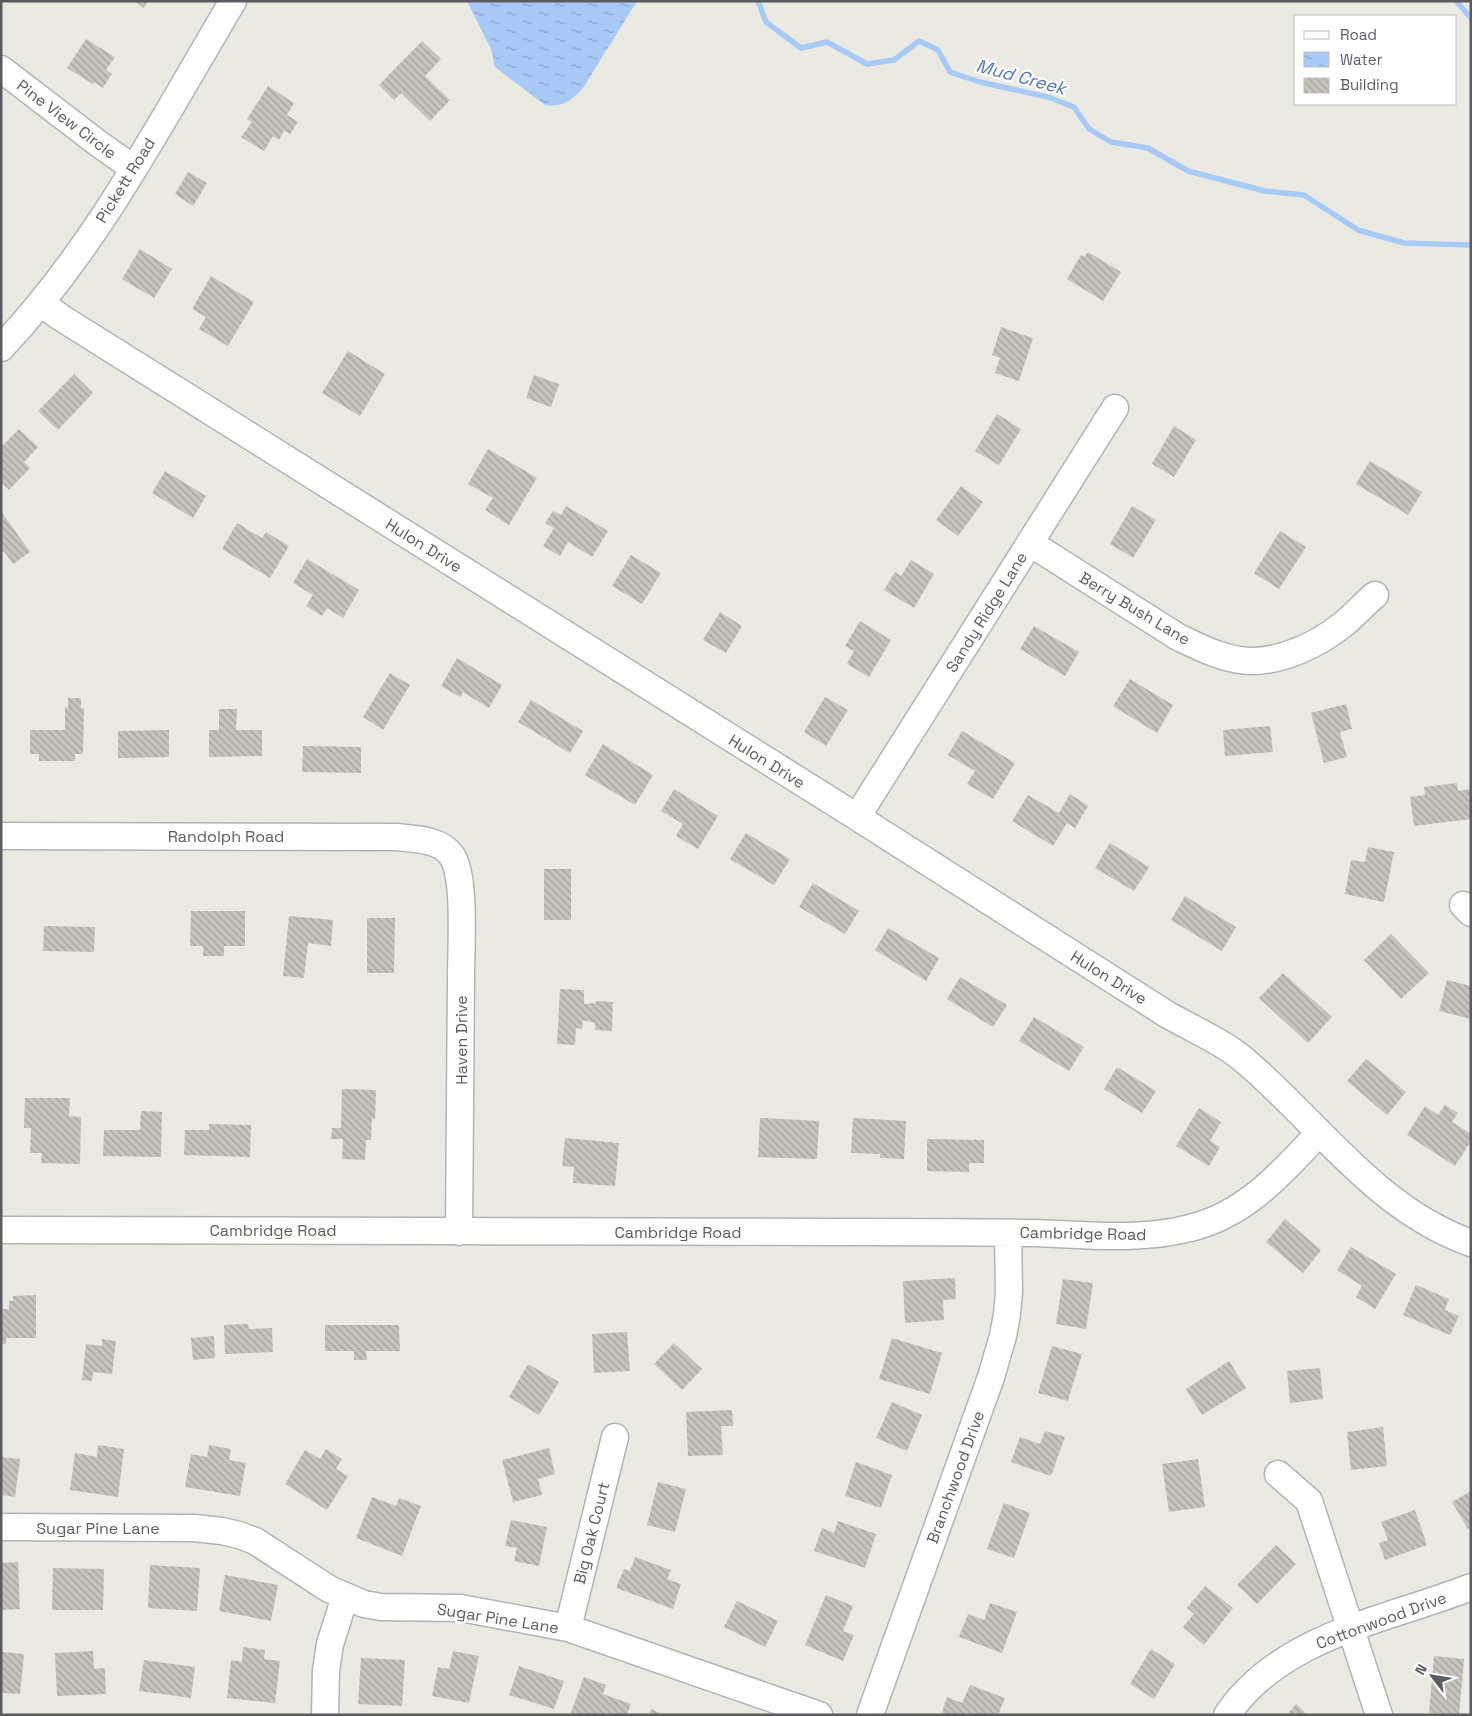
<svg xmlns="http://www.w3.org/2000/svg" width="1472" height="1716" font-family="'Space Grotesk',sans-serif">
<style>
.water{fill:url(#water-ripples)}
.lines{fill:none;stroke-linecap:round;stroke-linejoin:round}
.stream{stroke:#a8caf6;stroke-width:5.5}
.building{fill:url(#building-back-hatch)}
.minor-casing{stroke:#b2b3b8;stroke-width:29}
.minor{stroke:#fff;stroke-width:26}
.labels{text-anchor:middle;stroke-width:4.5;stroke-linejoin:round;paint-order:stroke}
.street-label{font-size:16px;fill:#5a5c61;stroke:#fff}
.water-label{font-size:18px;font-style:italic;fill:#4e73b6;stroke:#fff}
</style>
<defs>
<pattern id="water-ripples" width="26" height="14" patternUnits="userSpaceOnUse" patternTransform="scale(1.25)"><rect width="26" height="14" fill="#a8caf6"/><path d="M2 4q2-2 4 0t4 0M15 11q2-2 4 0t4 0" fill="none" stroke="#8ca7cb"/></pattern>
<pattern id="building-back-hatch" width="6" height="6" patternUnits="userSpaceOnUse" patternTransform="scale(1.25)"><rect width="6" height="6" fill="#c7c4be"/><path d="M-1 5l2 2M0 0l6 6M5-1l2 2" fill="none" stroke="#a5a29e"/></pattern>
</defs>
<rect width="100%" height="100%" fill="#ebeae2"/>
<path class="water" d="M 467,1 L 637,1 L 583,88 C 572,100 562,108 545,105 L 495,67 L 491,49 Z"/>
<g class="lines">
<path class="stream" d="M 758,1 L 766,22 L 801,48 L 827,42 L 867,64 L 894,60 L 919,41 L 938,50 L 950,72 L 980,82 L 1048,97 L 1074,107 L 1089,129 L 1111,142 L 1148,148 L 1188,171 L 1265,191 L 1304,195 L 1358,230 L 1404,243 L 1471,245
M 1456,1 L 1471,18"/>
</g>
<path class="building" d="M 134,1 L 148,1 L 144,8 Z
M 86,39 L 115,57 L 106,70 L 112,74 L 103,88 L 94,82 L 93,84 L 67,68 Z
M 422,41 L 441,59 L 425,76 L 450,100 L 430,121 L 401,93 L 394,100 L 379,85 Z
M 268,86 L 294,103 L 287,115 L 298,122 L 290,134 L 284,131 L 279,140 L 273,136 L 264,151 L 241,137 L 252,122 L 247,119 Z
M 188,172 L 207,183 L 193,206 L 175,194 Z
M 140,249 L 172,269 L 154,298 L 122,279 Z
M 1088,252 L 1121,272 L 1103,301 L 1067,279 L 1081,255 L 1084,257 Z
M 211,276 L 254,302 L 228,346 L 199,329 L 206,317 L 192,309 Z
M 1001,327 L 1033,338 L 1019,381 L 995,373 L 1000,358 L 992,355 Z
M 348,351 L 385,374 L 360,416 L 322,393 Z
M 74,374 L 93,393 L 58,430 L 38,411 Z
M 534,375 L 559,384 L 551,407 L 526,398 Z
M 997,414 L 1021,429 L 999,465 L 975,451 Z
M 1174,426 L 1196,440 L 1174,477 L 1152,464 Z
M 19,429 L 38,447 L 24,462 L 30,468 L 9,490 L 1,482 L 1,447 Z
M 488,449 L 537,478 L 509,525 L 485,510 L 493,498 L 468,484 Z
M 1370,461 L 1422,492 L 1408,515 L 1356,484 Z
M 165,471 L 206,496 L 193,518 L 152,493 Z
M 961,486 L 983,502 L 958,536 L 936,520 Z
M 566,506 L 608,531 L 592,557 L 568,542 L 560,556 L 543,546 L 554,528 L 545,523 L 553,511 L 561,515 Z
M 1132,506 L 1156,520 L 1133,558 L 1110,544 Z
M 1,511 L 30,552 L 13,564 L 4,551 L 1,553 Z
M 237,523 L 262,538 L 266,532 L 289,546 L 270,578 L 222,549 Z
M 1280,531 L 1306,547 L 1279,589 L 1254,573 Z
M 631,555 L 661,573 L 642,604 L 612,586 Z
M 307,559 L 359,590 L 343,618 L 327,608 L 322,616 L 306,606 L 313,595 L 293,583 Z
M 911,560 L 934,574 L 914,608 L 884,590 L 895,572 L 901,576 Z
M 720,612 L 742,626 L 726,653 L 703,640 Z
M 860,621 L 891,640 L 869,677 L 847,664 L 854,651 L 845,646 Z
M 1034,626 L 1079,652 L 1065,676 L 1020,649 Z
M 457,658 L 502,685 L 489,708 L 463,692 L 460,697 L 441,686 Z
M 390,673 L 410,685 L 383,730 L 363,717 Z
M 1130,679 L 1173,705 L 1157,733 L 1113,706 Z
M 825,697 L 848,710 L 826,746 L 804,732 Z
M 68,698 L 81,698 L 81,708 L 84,708 L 83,754 L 75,754 L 75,761 L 39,761 L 39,754 L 30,754 L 30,730 L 65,730 L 65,707 L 68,708 Z
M 531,700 L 583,731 L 570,753 L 518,722 Z
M 1346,704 L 1352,729 L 1340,732 L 1347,757 L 1324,763 L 1311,713 Z
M 219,709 L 237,709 L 236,730 L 262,730 L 262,756 L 209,757 L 209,730 L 219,730 Z
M 1270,726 L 1273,752 L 1225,756 L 1223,730 Z
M 169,730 L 169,757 L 118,758 L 118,731 Z
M 962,731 L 1015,763 L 993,799 L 967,784 L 975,771 L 948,755 Z
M 603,744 L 653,775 L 635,805 L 585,775 Z
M 303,746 L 361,747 L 361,773 L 302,772 Z
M 1457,783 L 1458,791 L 1471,789 L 1471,819 L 1414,826 L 1410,797 L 1425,795 L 1424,787 Z
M 674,789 L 718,816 L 698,849 L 676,836 L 683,824 L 661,811 Z
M 1070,794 L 1088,806 L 1075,828 L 1067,823 L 1053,846 L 1012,821 L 1028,795 L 1059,813 Z
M 746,833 L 790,859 L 774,885 L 730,859 Z
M 1110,843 L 1149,867 L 1134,891 L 1095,868 Z
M 1368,847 L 1394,852 L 1384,902 L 1345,894 L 1351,860 L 1365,862 Z
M 544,869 L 571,869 L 571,920 L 544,920 Z
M 813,883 L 859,911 L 845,934 L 799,907 Z
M 1185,896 L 1236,927 L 1222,951 L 1171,920 Z
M 191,911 L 245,911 L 245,946 L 224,946 L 224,956 L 203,956 L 203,946 L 190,946 Z
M 289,916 L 333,920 L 331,946 L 308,943 L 304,978 L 283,976 Z
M 367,918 L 395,918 L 394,973 L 367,973 Z
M 44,926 L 95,927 L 94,952 L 43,951 Z
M 888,928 L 939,958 L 926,981 L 875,950 Z
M 1391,934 L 1429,973 L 1401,999 L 1364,960 Z
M 1283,973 L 1332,1017 L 1308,1043 L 1259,998 Z
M 960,977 L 1007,1005 L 993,1027 L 947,999 Z
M 1447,980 L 1471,986 L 1471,1019 L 1439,1011 Z
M 560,989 L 584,990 L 584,1004 L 596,1003 L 596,1001 L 613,1002 L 612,1031 L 595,1030 L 595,1023 L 583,1020 L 582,1029 L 576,1028 L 575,1045 L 557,1044 Z
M 1034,1017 L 1084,1047 L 1069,1071 L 1019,1041 Z
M 1366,1059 L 1406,1092 L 1387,1115 L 1347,1081 Z
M 1117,1067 L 1156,1091 L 1142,1113 L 1104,1089 Z
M 342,1089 L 376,1090 L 375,1119 L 372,1119 L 371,1140 L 366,1140 L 365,1160 L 342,1159 L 343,1139 L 331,1139 L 332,1128 L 341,1128 Z
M 25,1098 L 70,1098 L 69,1116 L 81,1117 L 80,1164 L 41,1163 L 42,1153 L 30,1153 L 31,1128 L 24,1128 Z
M 1445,1105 L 1458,1113 L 1452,1122 L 1471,1134 L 1471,1141 L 1455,1166 L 1407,1135 L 1425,1106 L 1438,1115 Z
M 1199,1108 L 1221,1122 L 1210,1141 L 1220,1147 L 1209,1166 L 1176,1146 Z
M 141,1111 L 162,1112 L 161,1157 L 103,1156 L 104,1130 L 140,1130 Z
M 760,1118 L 819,1121 L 817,1159 L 758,1157 Z
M 853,1118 L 906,1121 L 904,1159 L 880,1158 L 880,1154 L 851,1153 Z
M 209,1124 L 251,1125 L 250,1157 L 184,1155 L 185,1130 L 209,1130 Z
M 565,1138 L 619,1143 L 615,1186 L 573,1183 L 574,1167 L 562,1166 Z
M 927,1139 L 984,1140 L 984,1163 L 969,1163 L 969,1172 L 927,1171 Z
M 1285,1219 L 1321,1250 L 1303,1273 L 1266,1242 Z
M 1351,1247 L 1396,1274 L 1375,1309 L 1356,1297 L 1362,1286 L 1337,1270 Z
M 955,1278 L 956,1299 L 943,1300 L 944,1320 L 905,1323 L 903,1281 Z
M 1063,1279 L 1093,1283 L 1086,1329 L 1056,1324 Z
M 1416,1285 L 1449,1299 L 1445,1310 L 1459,1316 L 1450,1335 L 1403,1315 Z
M 36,1295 L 36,1338 L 6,1338 L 6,1344 L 1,1344 L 1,1309 L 9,1309 L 9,1301 L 13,1301 L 13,1296 Z
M 248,1324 L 249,1329 L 272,1328 L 273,1352 L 225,1354 L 224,1325 Z
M 325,1325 L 399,1325 L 400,1351 L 366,1351 L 367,1360 L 354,1360 L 354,1351 L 325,1351 Z
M 627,1332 L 630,1371 L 594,1373 L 592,1334 Z
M 214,1336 L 215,1358 L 193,1360 L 191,1338 Z
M 892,1338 L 942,1353 L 930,1394 L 879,1379 Z
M 102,1339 L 116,1341 L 112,1374 L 93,1372 L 92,1381 L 82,1380 L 86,1344 L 102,1346 Z
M 674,1343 L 702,1369 L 682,1390 L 654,1364 Z
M 1052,1346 L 1082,1354 L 1068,1401 L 1038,1393 Z
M 1229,1361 L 1246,1388 L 1202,1415 L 1186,1389 Z
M 528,1364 L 559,1382 L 539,1415 L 509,1397 Z
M 1320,1368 L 1323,1399 L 1290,1403 L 1287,1371 Z
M 892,1402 L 922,1415 L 907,1451 L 876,1438 Z
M 732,1410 L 733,1426 L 721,1426 L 723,1455 L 688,1456 L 686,1412 Z
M 1383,1427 L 1387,1466 L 1351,1470 L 1347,1432 Z
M 1045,1431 L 1065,1437 L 1051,1476 L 1011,1462 L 1020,1437 L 1040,1444 Z
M 98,1445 L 124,1449 L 118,1497 L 70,1490 L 75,1453 L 97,1457 Z
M 209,1445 L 231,1449 L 229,1460 L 246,1463 L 240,1496 L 185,1487 L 191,1454 L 207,1457 Z
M 549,1448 L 555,1474 L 538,1479 L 542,1495 L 513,1502 L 502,1460 Z
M 326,1449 L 342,1459 L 336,1469 L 348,1476 L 327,1510 L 285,1484 L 305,1450 L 320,1459 Z
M 1,1457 L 20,1459 L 15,1497 L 1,1495 Z
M 1198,1459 L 1205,1507 L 1169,1512 L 1162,1464 Z
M 856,1462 L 892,1475 L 881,1508 L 845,1496 Z
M 658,1482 L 686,1489 L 675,1532 L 647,1525 Z
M 1471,1491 L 1471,1527 L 1468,1529 L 1452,1502 Z
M 372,1497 L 396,1506 L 399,1498 L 421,1506 L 402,1556 L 356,1538 Z
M 1004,1503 L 1030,1513 L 1014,1558 L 987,1549 Z
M 1415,1510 L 1427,1545 L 1385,1560 L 1379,1543 L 1388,1540 L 1381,1522 Z
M 511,1520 L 547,1527 L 539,1566 L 514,1561 L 517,1548 L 505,1546 Z
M 838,1521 L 876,1534 L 865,1568 L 814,1551 L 822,1528 L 834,1533 Z
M 1276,1545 L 1296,1564 L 1257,1604 L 1237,1585 Z
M 635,1557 L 671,1570 L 667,1579 L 681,1584 L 673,1609 L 616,1588 L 624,1569 L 630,1571 Z
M 18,1562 L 20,1609 L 1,1610 L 1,1563 Z
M 150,1565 L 200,1568 L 197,1611 L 148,1608 Z
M 53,1568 L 104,1569 L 103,1610 L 52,1610 Z
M 225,1575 L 278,1585 L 271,1621 L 219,1611 Z
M 1205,1586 L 1233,1608 L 1204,1645 L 1183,1627 L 1194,1614 L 1187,1608 Z
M 826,1595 L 853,1606 L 843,1631 L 854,1635 L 843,1661 L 805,1645 Z
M 737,1601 L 778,1621 L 765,1647 L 724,1627 Z
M 990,1603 L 1017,1612 L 1002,1653 L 959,1637 L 968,1614 L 984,1620 Z
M 243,1647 L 265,1650 L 264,1659 L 280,1661 L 275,1703 L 227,1698 L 231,1660 L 242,1662 Z
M 1151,1649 L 1175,1664 L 1154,1699 L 1130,1684 Z
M 93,1651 L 94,1669 L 105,1668 L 106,1694 L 57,1696 L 55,1653 Z
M 453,1651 L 479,1656 L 469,1703 L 432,1696 L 438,1667 L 449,1669 Z
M 1,1652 L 24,1654 L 20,1694 L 1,1693 Z
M 1434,1656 L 1464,1659 L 1459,1715 L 1429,1713 Z
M 361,1658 L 405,1660 L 402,1706 L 358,1704 Z
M 144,1660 L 195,1667 L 191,1698 L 139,1691 Z
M 519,1666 L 564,1681 L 554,1709 L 509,1695 Z
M 584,1677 L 606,1685 L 603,1694 L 631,1704 L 627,1715 L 570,1715 Z
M 970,1685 L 1005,1698 L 998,1715 L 941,1715 L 947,1697 L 962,1703 Z
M 1296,1704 L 1308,1715 L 1287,1715 Z
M 651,1709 L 664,1715 L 649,1715 Z"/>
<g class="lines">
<defs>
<path id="minor" d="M 1,69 L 99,144 L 133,168
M 41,303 L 60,317 L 857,817 L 1168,1015 C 1193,1029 1221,1041 1244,1060 C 1319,1123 1375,1209 1471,1243
M 1,348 C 97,247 162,120 233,1
M 1030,543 L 1178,637 C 1201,648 1226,661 1252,661 C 1282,661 1317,645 1341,626 C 1353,617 1363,605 1375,595
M 857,817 L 1115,408
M 1,836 L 396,837 C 415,839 440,839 452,856 C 466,877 461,949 461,977 C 461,1062 460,1147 459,1232
M 1463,905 L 1471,913
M 1,1230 C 282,1232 563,1232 844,1232 C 908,1232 971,1232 1035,1233 C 1086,1235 1140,1241 1190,1228 C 1245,1215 1282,1173 1319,1133
M 1278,1474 L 1309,1501 L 1379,1715
M 1,1527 L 194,1528 L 222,1531 L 239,1535 L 255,1541 L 329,1589 L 364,1604 L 381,1607 L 461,1608 L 568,1628 L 819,1715
M 568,1628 L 615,1437
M 325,1715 L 326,1671 L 330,1644 L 345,1597
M 870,1715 L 991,1377 L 1003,1336 L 1007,1314 L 1009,1292 L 1008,1233
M 1227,1715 C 1281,1635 1387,1620 1471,1587"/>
</defs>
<use href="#minor" class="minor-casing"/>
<use href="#minor" class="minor"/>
</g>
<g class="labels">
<g class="street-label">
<text transform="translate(67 119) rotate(37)" y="6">Pine View Circle</text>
<text transform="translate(125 180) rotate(-58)" y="6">Pickett Road</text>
<text transform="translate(424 545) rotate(32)" y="6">Hulon Drive</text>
<text transform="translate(1135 608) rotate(31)" y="6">Berry Bush Lane</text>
<text transform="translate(986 612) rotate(-58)" y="6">Sandy Ridge Lane</text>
<text transform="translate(767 761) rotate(32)" y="6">Hulon Drive</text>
<text x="226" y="842">Randolph Road</text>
<text transform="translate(1109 977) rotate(32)" y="6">Hulon Drive</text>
<text transform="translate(461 1040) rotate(-90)" y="6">Haven Drive</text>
<text x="273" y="1236">Cambridge Road</text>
<text x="678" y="1238">Cambridge Road</text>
<text transform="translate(1083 1233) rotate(1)" y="6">Cambridge Road</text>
<text transform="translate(955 1477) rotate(-70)" y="6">Branchwood Drive</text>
<text x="98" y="1534">Sugar Pine Lane</text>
<text transform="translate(591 1533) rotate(-76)" y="6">Big Oak Court</text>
<text transform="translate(498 1618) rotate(9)" y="6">Sugar Pine Lane</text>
<text transform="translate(1381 1620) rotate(-20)" y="6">Cottonwood Drive</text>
</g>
<g class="water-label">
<text transform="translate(1021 77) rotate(15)" y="6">Mud Creek</text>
</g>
</g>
<rect width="1472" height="1716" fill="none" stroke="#5a5c61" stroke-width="5"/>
<rect x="1294" y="15" width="162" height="90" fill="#ffffff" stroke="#bdbec0"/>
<rect x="1304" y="31" width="25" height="8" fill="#ffffff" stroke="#bdbec0"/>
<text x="1340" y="40" font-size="15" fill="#5a5c61">Road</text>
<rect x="1304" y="52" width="25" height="15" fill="url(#water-ripples)" stroke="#bdbec0"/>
<text x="1340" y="65" font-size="15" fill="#5a5c61">Water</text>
<rect x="1304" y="78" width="25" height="15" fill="url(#building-back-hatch)" stroke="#bdbec0"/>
<text x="1340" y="90" font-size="15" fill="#5a5c61">Building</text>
<g transform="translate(1432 1676) rotate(301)" stroke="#ffffff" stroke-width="4" paint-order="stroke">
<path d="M0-4L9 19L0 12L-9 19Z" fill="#5a5c61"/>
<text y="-8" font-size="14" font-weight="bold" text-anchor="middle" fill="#5a5c61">N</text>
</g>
</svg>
